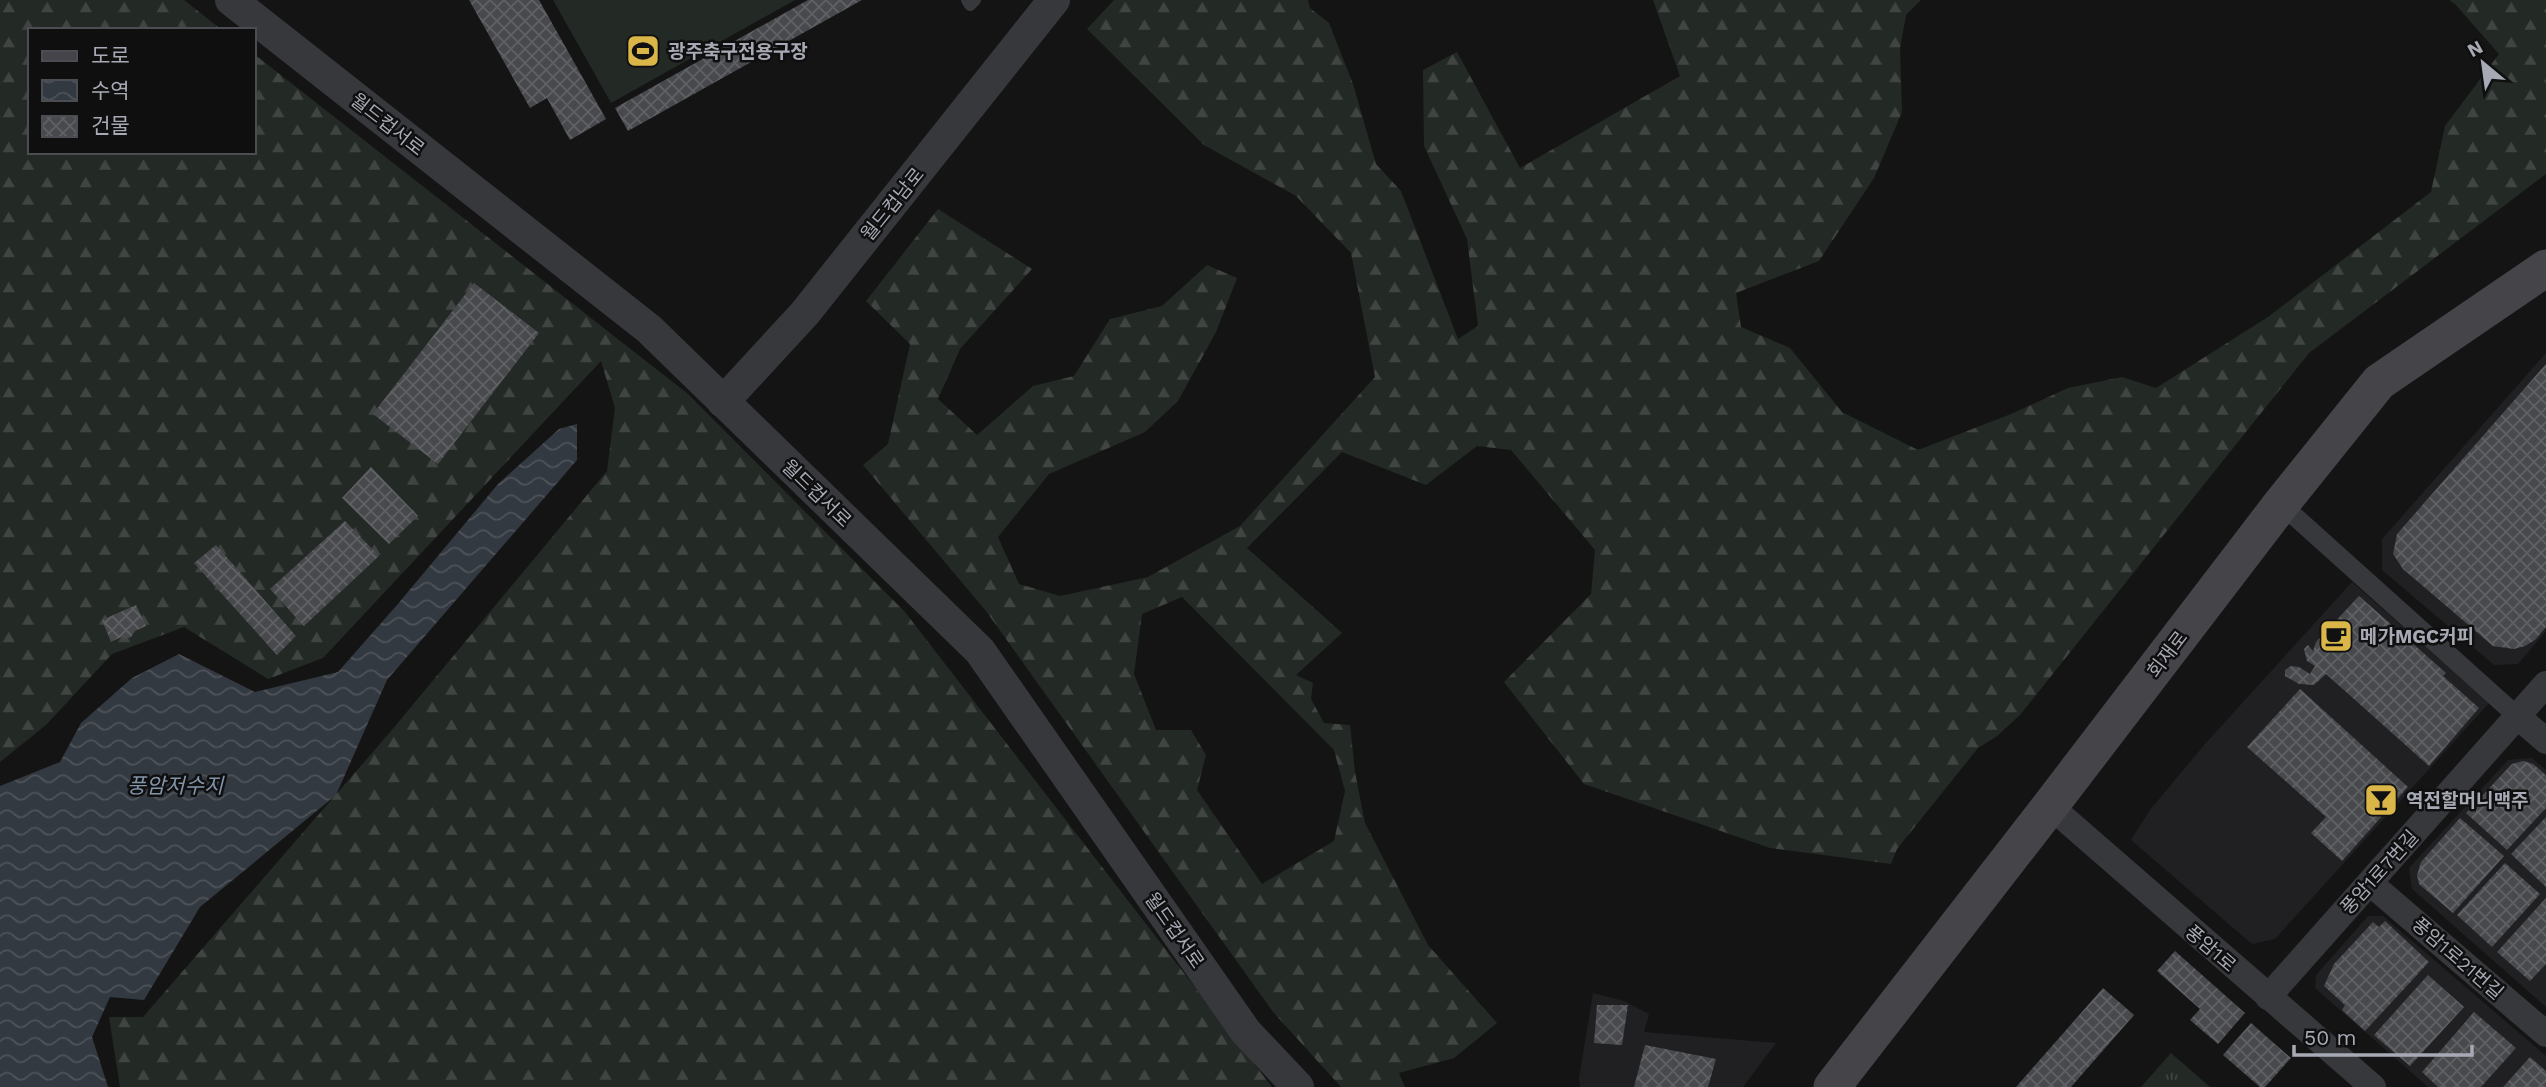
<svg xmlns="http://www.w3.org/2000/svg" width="2546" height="1087" font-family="'Work Sans','Noto Sans KR',sans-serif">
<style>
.built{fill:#202022}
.grass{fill:url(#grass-tufts)}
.forest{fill:url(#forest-firs);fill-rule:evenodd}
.pitch{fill:#232924}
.water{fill:url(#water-waves)}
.building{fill:url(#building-cross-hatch)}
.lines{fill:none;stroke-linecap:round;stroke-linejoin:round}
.service{stroke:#37383c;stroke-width:12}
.pedestrian{stroke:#37383c;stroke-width:19}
.minor{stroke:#37383c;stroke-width:26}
.tertiary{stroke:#37383c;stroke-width:32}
.secondary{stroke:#444449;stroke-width:37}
.labels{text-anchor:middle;stroke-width:5;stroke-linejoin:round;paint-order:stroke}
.poi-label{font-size:19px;font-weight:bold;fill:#a7aab4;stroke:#0f0f10;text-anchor:start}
.street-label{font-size:19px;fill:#a7aab4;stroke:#0f0f10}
.water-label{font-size:21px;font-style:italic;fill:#8294aa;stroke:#0f0f10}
</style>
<defs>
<pattern id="grass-tufts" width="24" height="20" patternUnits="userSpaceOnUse" patternTransform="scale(1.75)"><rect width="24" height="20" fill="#232924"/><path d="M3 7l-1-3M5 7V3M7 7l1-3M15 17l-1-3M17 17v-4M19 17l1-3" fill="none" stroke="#404541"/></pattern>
<pattern id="forest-firs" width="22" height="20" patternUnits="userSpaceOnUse" patternTransform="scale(1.75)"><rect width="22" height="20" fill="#232924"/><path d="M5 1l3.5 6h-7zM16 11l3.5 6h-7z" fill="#404541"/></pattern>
<pattern id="water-waves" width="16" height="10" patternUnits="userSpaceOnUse" patternTransform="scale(1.75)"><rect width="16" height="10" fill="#333940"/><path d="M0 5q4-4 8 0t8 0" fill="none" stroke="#4e5359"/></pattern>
<pattern id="building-cross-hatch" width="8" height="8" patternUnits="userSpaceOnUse" patternTransform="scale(1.75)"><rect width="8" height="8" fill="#48494d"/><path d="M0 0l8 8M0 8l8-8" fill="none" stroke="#606164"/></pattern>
</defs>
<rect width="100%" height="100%" fill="#141415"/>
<path class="built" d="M 2546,353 L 2546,631 L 2518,664 L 2494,665 L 2382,570 L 2382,539 Z
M 2352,582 L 2489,703 L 2275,939 L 2252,944 L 2131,840 L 2150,810 L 2205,744 Z
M 2532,758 L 2546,770 L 2546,1007 L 2412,889 L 2409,868 L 2508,760 Z
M 2368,916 L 2383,916 L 2546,1056 L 2546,1087 L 2428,1087 L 2315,988 L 2316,975 Z
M 1593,993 L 1624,1001 L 1649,1014 L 1644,1032 L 1776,1043 L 1743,1087 L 1580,1087 L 1579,1078 Z"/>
<path class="grass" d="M 2171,1053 L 2210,1087 L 2141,1087 Z"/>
<path class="forest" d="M 0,0 L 184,0 L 222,30 L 30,30 L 30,152 L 254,152 L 254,54 L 688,394 L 905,612 L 1272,1087 L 120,1087 L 109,1017 L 143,1017 L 391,731 L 607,471 L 615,408 L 601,361 L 323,658 L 268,679 L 184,627 L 112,654 L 46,725 L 0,762 Z
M 1114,0 L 1308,0 L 1310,8 L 1329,23 L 1353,84 L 1376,164 L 1401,191 L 1458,339 L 1478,326 L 1467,239 L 1424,146 L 1423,70 L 1457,52 L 1520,168 L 1680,76 L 1653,0 L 1921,0 L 1906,15 L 1900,48 L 1902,112 L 1874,178 L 1819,261 L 1736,293 L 1741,327 L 1790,348 L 1842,412 L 1918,450 L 2011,414 L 2068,388 L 2122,377 L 2156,388 L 2268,317 L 2431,192 L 2445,126 L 2499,54 L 2455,4 L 2449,0 L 2546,0 L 2546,174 L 2309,353 L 2020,715 L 1997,736 L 1978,748 L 1897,849 L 1891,864 L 1770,848 L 1584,784 L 1504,682 L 1591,594 L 1595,550 L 1511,450 L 1477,446 L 1426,485 L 1342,452 L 1247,548 L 1342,633 L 1296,675 L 1313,683 L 1311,699 L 1324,723 L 1350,725 L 1355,772 L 1365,823 L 1428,945 L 1497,1023 L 1454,1058 L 1399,1073 L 1405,1087 L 1341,1087 L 1273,1012 L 986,611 L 863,465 L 888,444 L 910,344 L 866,301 L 938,209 L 1032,269 L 960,349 L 938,399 L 977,435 L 1033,386 L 1074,376 L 1110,319 L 1162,306 L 1207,265 L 1237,278 L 1216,332 L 1178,401 L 1145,432 L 1049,474 L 998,537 L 1019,584 L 1060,596 L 1148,577 L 1240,526 L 1375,377 L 1351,253 L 1296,196 L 1204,145 L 1087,29 ZM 1182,597 L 1334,750 L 1345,791 L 1334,841 L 1262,884 L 1197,790 L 1206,755 L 1191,730 L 1156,730 L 1134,674 L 1142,614 Z"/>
<path class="pitch" d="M 553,0 L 795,0 L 611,103 Z"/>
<path class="water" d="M 577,424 L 577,460 L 387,680 L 336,795 L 200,907 L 144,1000 L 110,997 L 92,1037 L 108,1087 L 0,1087 L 0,786 L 60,762 L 81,723 L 132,678 L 179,654 L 255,692 L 338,672 L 397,605 L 498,484 L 559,429 Z"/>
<path class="building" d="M 469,0 L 539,0 L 606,119 L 570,140 L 547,98 L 530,108 Z
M 808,0 L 862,0 L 628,131 L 615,108 Z
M 474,283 L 539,333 L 438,464 L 373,414 Z
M 2546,364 L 2546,627 L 2535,640 L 2525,646 L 2514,649 L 2493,646 L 2403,569 L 2393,554 L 2397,534 Z
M 371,467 L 418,516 L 389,544 L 342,498 Z
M 345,521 L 379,556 L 304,626 L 270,589 Z
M 216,545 L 296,636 L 277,655 L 194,563 Z
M 2359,596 L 2446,673 L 2443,676 L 2479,708 L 2429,766 L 2326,674 L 2314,685 L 2299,684 L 2285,676 L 2285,670 L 2291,666 L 2299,667 L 2310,674 L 2315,666 L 2307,661 L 2304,649 L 2308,645 L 2313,651 L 2316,642 Z
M 136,605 L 146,626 L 135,631 L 131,637 L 126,639 L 121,637 L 111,642 L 102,620 Z
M 2300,689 L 2408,787 L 2342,861 L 2311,833 L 2326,817 L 2247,747 Z
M 2523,761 L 2533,764 L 2546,775 L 2546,808 L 2507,850 L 2466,813 L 2512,764 Z
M 2546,817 L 2546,887 L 2511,854 Z
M 2460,818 L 2504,856 L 2453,913 L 2419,884 L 2417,875 L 2421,862 Z
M 2505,863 L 2540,894 L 2492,947 L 2457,915 Z
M 2546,898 L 2546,964 L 2530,981 L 2497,952 Z
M 2385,921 L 2429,962 L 2365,1031 L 2342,1010 L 2345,1005 L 2324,986 L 2334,964 L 2373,922 L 2379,927 Z
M 2175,951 L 2245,1013 L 2218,1044 L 2190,1020 L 2200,1009 L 2157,971 Z
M 2428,975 L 2464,1007 L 2410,1066 L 2374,1035 Z
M 2103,988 L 2134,1015 L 2071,1087 L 2016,1087 Z
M 1597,1005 L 1628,1005 L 1622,1045 L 1594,1043 Z
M 2474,1012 L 2516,1048 L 2481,1087 L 2438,1087 L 2422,1072 Z
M 2251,1023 L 2291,1058 L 2265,1087 L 2260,1087 L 2223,1055 Z
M 1645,1045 L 1716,1059 L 1708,1087 L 1634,1087 Z
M 2530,1057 L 2546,1071 L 2546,1087 L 2503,1087 Z"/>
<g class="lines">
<path class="service" d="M 967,0 L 970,5 L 975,0"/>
<path class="pedestrian" d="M 2281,504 L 2517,716"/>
<path class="minor" d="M 2517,716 L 2546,741
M 2050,806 L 2373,1087
M 2370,883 L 2546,1034
M 2268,997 L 2546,684"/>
<path class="tertiary" d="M 231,0 L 649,329 L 980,651 L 1246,1032 L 1298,1087
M 723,402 L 805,313 L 1054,0"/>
<path class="secondary" d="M 1832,1087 L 2050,806 L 2281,504 L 2379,382 L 2546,268"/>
</g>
<defs>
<symbol id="stadium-square" viewBox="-11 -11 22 22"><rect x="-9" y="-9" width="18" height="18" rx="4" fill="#d9b647" stroke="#0f0f10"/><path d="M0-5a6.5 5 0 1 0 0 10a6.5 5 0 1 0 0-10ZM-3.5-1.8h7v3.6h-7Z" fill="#111"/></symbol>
<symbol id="cafe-square" viewBox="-11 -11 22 22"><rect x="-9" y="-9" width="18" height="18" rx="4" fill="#d9b647" stroke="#0f0f10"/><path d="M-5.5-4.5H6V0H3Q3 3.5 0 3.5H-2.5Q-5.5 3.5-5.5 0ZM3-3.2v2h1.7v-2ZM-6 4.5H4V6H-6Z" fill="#111"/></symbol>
<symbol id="bar-square" viewBox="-11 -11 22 22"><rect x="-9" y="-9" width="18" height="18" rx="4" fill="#d9b647" stroke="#0f0f10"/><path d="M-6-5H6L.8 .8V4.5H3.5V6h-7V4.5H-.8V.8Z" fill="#111"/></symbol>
</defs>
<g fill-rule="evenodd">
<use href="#stadium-square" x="624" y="32" width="38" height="38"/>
<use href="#cafe-square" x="2317" y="617" width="38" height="38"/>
<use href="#bar-square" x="2362" y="781" width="38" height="38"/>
</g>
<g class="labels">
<g class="poi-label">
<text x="668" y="58">광주축구전용구장</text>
<text x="2360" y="643">메가MGC커피</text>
<text x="2406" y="807">역전할머니맥주</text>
</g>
<g class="street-label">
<text transform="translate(388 124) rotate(38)" y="7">월드컵서로</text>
<text transform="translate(892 204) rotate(-51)" y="7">월드컵남로</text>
<text transform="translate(817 493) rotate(44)" y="7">월드컵서로</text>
<text transform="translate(2167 654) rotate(-53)" y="7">회재로</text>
<text transform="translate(2379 872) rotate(-48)" y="7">풍암1로7번길</text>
<text transform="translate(1175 930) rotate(55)" y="7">월드컵서로</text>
<text transform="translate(2211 948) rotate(41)" y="7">풍암1로</text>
<text transform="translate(2458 958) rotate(41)" y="7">풍암1로21번길</text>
</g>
<g class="water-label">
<text x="175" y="793">풍암저수지</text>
</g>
</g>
<rect x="28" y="28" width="228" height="126" fill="#0f0f10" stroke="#4c4d52" stroke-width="2"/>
<rect x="42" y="51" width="35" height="10" fill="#444449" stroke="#4c4d52" stroke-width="2"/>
<text x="91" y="63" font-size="21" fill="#a7aab4">도로</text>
<rect x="42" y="80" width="35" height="21" fill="url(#water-waves)" stroke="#4c4d52" stroke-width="2"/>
<text x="91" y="98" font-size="21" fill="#a7aab4">수역</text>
<rect x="42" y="116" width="35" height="21" fill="url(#building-cross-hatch)" stroke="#4c4d52" stroke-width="2"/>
<text x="91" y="133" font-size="21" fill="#a7aab4">건물</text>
<g transform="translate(2483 63) rotate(331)" stroke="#0f0f10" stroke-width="5" paint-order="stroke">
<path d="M0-5L12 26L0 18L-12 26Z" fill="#a7aab4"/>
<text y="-10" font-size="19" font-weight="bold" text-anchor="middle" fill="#a7aab4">N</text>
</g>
<path d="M2294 1045v10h178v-10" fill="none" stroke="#a7aab4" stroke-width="3.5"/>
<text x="2304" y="1045" font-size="21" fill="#a7aab4" stroke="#0f0f10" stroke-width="5" paint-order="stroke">50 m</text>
</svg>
